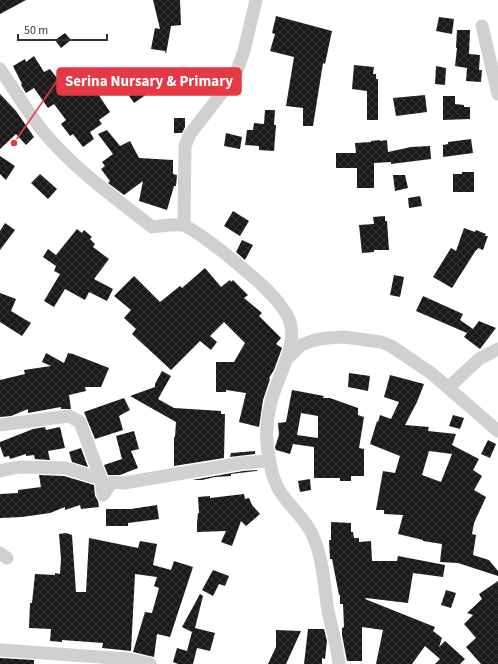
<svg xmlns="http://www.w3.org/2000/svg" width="498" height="664" font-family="'Source Sans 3',sans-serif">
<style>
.building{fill:url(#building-cross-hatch);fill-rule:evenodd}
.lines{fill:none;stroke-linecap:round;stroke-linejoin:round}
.minor{stroke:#d0d0d0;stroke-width:13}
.leader{fill:none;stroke:#e63946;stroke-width:1.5}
.callout-dot{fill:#e63946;stroke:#fff;stroke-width:1.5}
.callout{fill:#e63946;stroke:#e63946;stroke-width:1.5}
.callout-label{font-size:15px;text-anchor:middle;font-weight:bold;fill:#fff}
</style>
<defs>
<pattern id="building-cross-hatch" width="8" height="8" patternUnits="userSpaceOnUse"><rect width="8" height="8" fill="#1a1a1a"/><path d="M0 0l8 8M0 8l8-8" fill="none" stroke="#333"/></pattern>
</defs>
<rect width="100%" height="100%" fill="#fff"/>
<path class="building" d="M 0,0 L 26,0 L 0,14 Z
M 153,0 L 180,0 L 181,25 L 171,26 L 166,54 L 165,51 L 151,49 L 155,28 L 160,29 Z
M 276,16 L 332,31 L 325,64 L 323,63 L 313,126 L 303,126 L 303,108 L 286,106 L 294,57 L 270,51 L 275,34 L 272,33 Z
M 439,17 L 454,19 L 452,34 L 436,31 Z
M 457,30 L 470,30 L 469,54 L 480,55 L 479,70 L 482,70 L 481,82 L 466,81 L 467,68 L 455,66 L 457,48 L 456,48 Z
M 65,33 L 71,40 L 61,48 L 55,40 Z
M 34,56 L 44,72 L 50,69 L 67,91 L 76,85 L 80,90 L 109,72 L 114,80 L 96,91 L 110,112 L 99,120 L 102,124 L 90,132 L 94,139 L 83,147 L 73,134 L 70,136 L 61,124 L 66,120 L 54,104 L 48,108 L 34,88 L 26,93 L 21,85 L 22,84 L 13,66 L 25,59 L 26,62 Z
M 354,65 L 374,67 L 373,74 L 376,74 L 376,79 L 378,79 L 378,120 L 367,120 L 367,91 L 352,89 Z
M 436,66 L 446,68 L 445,85 L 435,84 Z
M 138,73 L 150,92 L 134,103 L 121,84 Z
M 0,94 L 16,111 L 34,137 L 26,145 L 16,134 L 0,149 Z
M 425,95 L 427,112 L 396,116 L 393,98 Z
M 443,96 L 455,96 L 455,104 L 464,105 L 464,107 L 470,107 L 470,119 L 443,120 Z
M 265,110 L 275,110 L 274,125 L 276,125 L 274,151 L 259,150 L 259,146 L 245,145 L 247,130 L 253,130 L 254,123 L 264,124 Z
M 174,118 L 185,118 L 185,127 L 182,133 L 174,133 Z
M 107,130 L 120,146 L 130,141 L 139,158 L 173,160 L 173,174 L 177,175 L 176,186 L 174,186 L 167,210 L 139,201 L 143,181 L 124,195 L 108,183 L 110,181 L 101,169 L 105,166 L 102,162 L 113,154 L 98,134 Z
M 226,133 L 242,137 L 240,149 L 224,146 Z
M 471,139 L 473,153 L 443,157 L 443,145 L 448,144 L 448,142 Z
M 380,140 L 380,141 L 387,140 L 388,152 L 411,147 L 430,146 L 431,159 L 391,164 L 391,162 L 374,163 L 374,188 L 357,188 L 357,168 L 336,168 L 336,153 L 356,153 L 355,143 L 371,142 L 371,141 Z
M 0,156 L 15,166 L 6,180 L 0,174 Z
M 462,172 L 474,172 L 474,192 L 453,192 L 453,174 L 462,174 Z
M 40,174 L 57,189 L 48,199 L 31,183 Z
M 393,175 L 405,175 L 408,188 L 395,191 Z
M 420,196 L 422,206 L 409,208 L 408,198 Z
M 233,211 L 249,221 L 240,236 L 224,226 Z
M 385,216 L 385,221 L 387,221 L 389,250 L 374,250 L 374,252 L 362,253 L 359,225 L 374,224 L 373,217 Z
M 5,223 L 15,230 L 0,250 L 0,231 Z
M 464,228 L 475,232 L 476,230 L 486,234 L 485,236 L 488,236 L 483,250 L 478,248 L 477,250 L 476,250 L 452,288 L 433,277 L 451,248 L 456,251 Z
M 77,229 L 82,233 L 84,230 L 92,237 L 90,239 L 95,244 L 93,247 L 109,259 L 94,279 L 113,289 L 107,301 L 89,292 L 85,300 L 65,289 L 54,307 L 44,301 L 60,274 L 54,271 L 56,266 L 43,257 L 48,249 L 56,255 Z
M 242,240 L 253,245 L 245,260 L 236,252 Z
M 205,268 L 221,287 L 230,280 L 231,282 L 233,280 L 248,295 L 244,298 L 262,313 L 259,316 L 281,338 L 276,344 L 282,348 L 274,370 L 269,378 L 270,379 L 263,400 L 259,427 L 239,422 L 246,393 L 226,390 L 226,392 L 216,392 L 216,362 L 234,362 L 245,343 L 224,322 L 210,336 L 217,342 L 211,350 L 200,341 L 171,370 L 132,334 L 136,329 L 124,318 L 131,310 L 114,296 L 134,276 L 160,302 L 180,286 L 182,288 Z
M 394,275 L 404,277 L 400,297 L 390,295 Z
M 0,293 L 16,299 L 11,311 L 31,323 L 22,336 L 0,322 Z
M 423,296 L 463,314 L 460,320 L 473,329 L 479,321 L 496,328 L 480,349 L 464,337 L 467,333 L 416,311 Z
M 46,353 L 64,363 L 68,353 L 73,354 L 109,368 L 101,387 L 85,387 L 86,391 L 69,395 L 71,409 L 61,409 L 61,407 L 28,413 L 28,409 L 11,416 L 0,417 L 0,380 L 25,374 L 24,370 L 51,366 L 42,362 Z
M 162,371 L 171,376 L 158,399 L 174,408 L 221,411 L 221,414 L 225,414 L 224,458 L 174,466 L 174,437 L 175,437 L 176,422 L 130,396 L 155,387 L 155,384 Z
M 349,373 L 370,376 L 368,391 L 348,387 Z
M 390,375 L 424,384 L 417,402 L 405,425 L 429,427 L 428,431 L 456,434 L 452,445 L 479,459 L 473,470 L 482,476 L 474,490 L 486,497 L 474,523 L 472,534 L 476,535 L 473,555 L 489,560 L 498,571 L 498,576 L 458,563 L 440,562 L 442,544 L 423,541 L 423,540 L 398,534 L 403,515 L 384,514 L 384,510 L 376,510 L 383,471 L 395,473 L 400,456 L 370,444 L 377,421 L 378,422 L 380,415 L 391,419 L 399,402 L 384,397 ZM 429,451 L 452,454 L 441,482 L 422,475 Z
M 292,390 L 324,396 L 323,398 L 330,398 L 358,408 L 358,415 L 364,417 L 359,448 L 364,449 L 364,476 L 351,476 L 351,481 L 340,481 L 340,478 L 314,478 L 314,447 L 293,444 L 290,454 L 276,450 L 275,447 L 279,435 L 278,423 L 286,422 ZM 301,413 L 318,416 L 318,438 L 297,435 Z
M 124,398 L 130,410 L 119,416 L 123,430 L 95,439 L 84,412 Z
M 453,415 L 464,418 L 460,429 L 449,426 Z
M 45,427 L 46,430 L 60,427 L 65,448 L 48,451 L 50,460 L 35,459 L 34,455 L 26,456 L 26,454 L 10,459 L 9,456 L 4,457 L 0,446 L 0,442 L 33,429 Z
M 134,431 L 139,449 L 131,451 L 138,468 L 120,475 L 108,475 L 104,465 L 122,459 L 116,436 Z
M 488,440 L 496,444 L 490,458 L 481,454 Z
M 81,448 L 88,467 L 72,462 L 69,452 Z
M 255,451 L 255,454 L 230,457 L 231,453 Z
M 257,470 L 257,471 L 231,474 L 231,476 L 215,477 L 202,480 L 192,480 L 243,471 Z
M 39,475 L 64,476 L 94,485 L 95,496 L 98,501 L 99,507 L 81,509 L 80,505 L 65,510 L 65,507 L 50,513 L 22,517 L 0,518 L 0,494 L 18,493 L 18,490 L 41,487 Z
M 310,479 L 311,490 L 300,492 L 298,481 Z
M 244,494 L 245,499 L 249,498 L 252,505 L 260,514 L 246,526 L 241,521 L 232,546 L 221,542 L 226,531 L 197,532 L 197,523 L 198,513 L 199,513 L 198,497 L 210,496 L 210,498 Z
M 157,505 L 159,519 L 128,523 L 128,526 L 106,526 L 106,509 L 131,509 Z
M 331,522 L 351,523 L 351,532 L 353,532 L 354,538 L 359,538 L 359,542 L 371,541 L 372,561 L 397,561 L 398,556 L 445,565 L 443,577 L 413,573 L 408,603 L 366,598 L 365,599 L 435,627 L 433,631 L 442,638 L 439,647 L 445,641 L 465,659 L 460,664 L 435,664 L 440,659 L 425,646 L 412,664 L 376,664 L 383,630 L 362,627 L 362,661 L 347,661 L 342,635 L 342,628 L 343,628 L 344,626 L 343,604 L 340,604 L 340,595 L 339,595 L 332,559 L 330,559 L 329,540 L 331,540 Z
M 66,533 L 72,535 L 76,592 L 86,592 L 89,538 L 138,548 L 140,541 L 157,544 L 153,565 L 171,570 L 174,561 L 193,567 L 170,637 L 157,634 L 154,657 L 133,652 L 145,612 L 152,613 L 159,588 L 154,586 L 157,577 L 135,574 L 131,651 L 102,648 L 103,643 L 62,640 L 62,642 L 50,641 L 51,629 L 29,628 L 30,603 L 32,603 L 35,574 L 55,575 L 55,573 L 60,574 L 61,559 L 59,534 Z
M 213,570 L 229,576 L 225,586 L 219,584 L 213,596 L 202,590 Z
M 498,581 L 498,664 L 481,664 L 466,647 L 476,638 L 464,624 L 473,615 L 467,613 L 482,599 L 479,594 Z
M 446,590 L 456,593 L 451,608 L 441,605 Z
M 200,594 L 203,596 L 195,628 L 215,633 L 210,651 L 197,648 L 193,664 L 178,664 L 173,662 L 177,648 L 187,651 L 192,632 L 182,627 Z
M 308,629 L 324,629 L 327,641 L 325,659 L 322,658 L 322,664 L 304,664 Z
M 276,630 L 301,631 L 286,664 L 268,664 L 276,647 Z
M 0,658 L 34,660 L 34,664 L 0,664 Z"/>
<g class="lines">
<path class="minor" d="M 482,26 L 498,94
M 0,69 C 14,89 27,111 42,130 C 73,168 114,197 152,227 C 162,226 172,224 182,225 C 190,226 226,254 234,261 C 253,277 275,294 287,315 C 302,342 277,375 271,402 C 266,422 265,442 270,462 C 271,470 274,480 278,488 C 287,505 303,515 312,534 C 323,557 324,585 328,611 C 332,629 337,646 339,664
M 184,225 L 185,146 L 190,134 L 235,76 L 244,51 L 256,0
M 288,358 L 301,345 L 315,340 L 327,338 L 344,337 L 381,342 L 391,346 L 431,373 L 498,431
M 449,387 L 479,359 L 498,349
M 0,425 L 69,416 L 80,422 L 101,479 L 103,495
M 0,471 L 19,467 L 65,468 L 101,479
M 103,495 L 112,482 L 124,483 L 242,463 L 269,461
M 0,553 L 7,558
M 0,650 L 129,659 L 150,664"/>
</g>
<path class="leader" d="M14 143L57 81"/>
<circle class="callout-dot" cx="14" cy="143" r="4"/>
<rect class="callout" x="57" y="68" width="184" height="27" rx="4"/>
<g class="callout-label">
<text x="149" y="86">Serina Nursary &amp; Primary</text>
</g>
<path d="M18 34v6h89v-6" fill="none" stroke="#333333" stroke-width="2"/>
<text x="24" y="34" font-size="12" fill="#333333" stroke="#ffffff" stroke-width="3" paint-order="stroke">50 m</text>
</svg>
